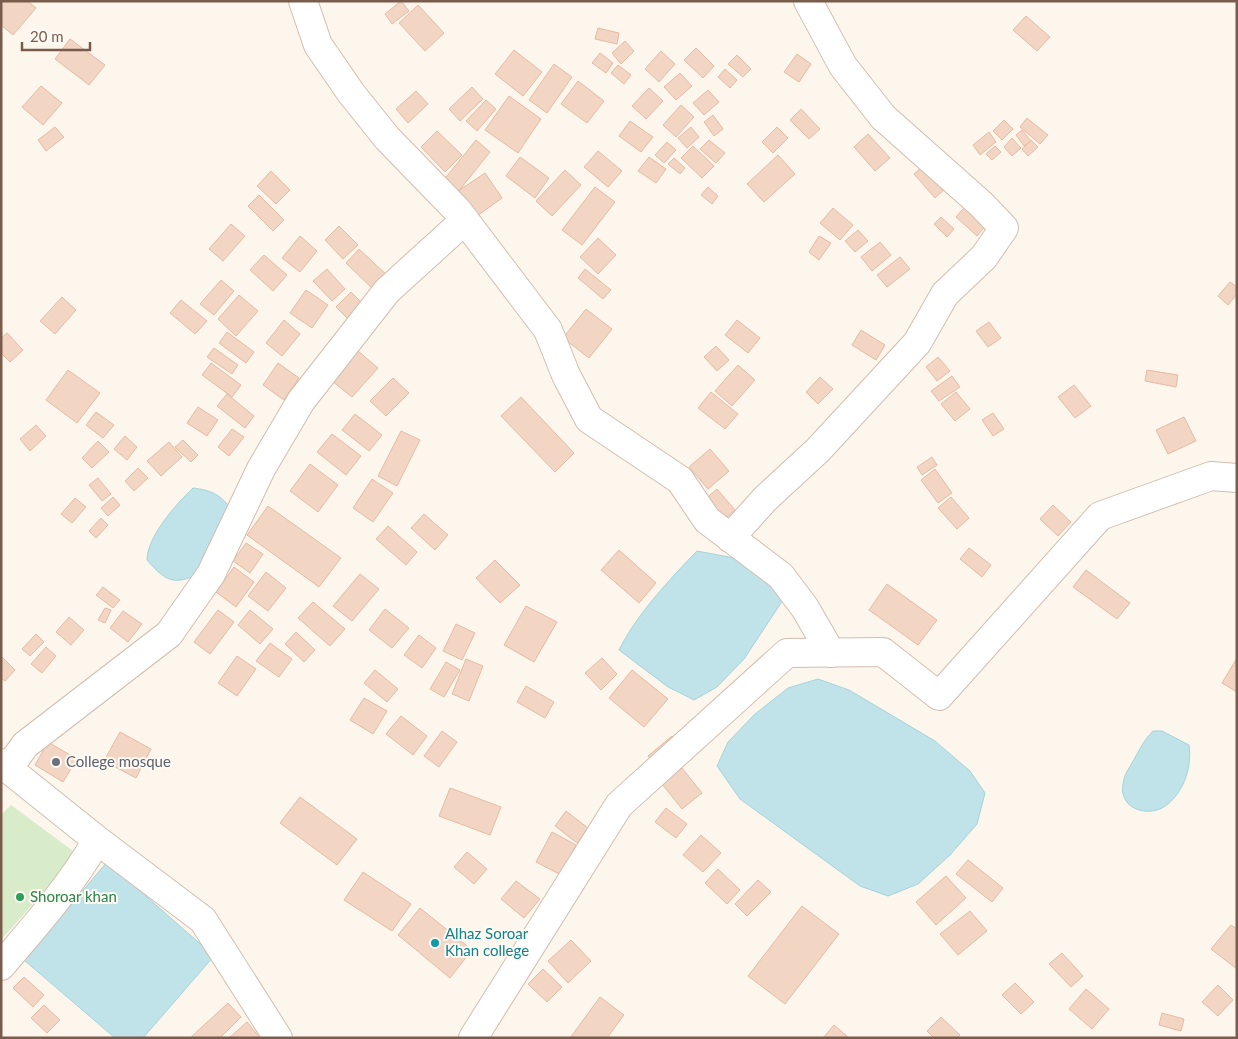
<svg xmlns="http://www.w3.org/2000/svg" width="1238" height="1039" font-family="Lato,sans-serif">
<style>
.green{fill:#d8ecc9}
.water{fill:#bfe3e8;stroke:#a5d3da}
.building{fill:#f3d5c3;stroke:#e6bba3}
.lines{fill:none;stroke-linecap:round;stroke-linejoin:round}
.minor-casing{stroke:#d1beb0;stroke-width:30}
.tertiary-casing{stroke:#d1beb0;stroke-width:30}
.minor{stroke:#fff;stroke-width:28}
.tertiary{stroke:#fff;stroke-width:28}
.worship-dot{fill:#6b7280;stroke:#fffaf3;stroke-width:2}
.leisure-dot{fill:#2e9e5b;stroke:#fffaf3;stroke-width:2}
.culture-dot{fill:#0f9aa8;stroke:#fffaf3;stroke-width:2}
.labels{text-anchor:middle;stroke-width:4;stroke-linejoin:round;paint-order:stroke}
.worship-label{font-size:15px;fill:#5b616d;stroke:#fffaf3;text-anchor:start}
.leisure-label{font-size:15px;fill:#27864d;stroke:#fffaf3;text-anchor:start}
.culture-label{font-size:15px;fill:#0d838f;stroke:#fffaf3;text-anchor:start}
</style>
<rect width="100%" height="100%" fill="#fdf6ec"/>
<path class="green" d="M 11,805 L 77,854 L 1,940 L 1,815 Z"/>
<path class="water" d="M 193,488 C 211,490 222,495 232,511 L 206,571 C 177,584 169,586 147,560 C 147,537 176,504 193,488 Z
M 697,551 L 734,558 L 782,589 L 781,603 L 744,659 L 717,687 L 694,700 L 668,687 L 619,650 C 637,614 669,580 697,551 Z
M 818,679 L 849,690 L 935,741 L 970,771 L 985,793 L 977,824 L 950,855 L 918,884 L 888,896 L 860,886 L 740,799 L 717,766 L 728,742 L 755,714 L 788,688 Z
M 1153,731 L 1162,731 L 1189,745 C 1192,765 1185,790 1168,804 C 1151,819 1118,810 1123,784 C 1124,775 1128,770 1132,763 C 1139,751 1143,741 1153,731 Z
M 107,862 L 214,956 L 143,1038 L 115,1038 L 24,960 Z"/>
<path class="building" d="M 1,1 L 28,1 L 36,8 L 13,35 L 1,25 Z
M 401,1 L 409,11 L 392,24 L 385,14 Z
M 418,5 L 444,33 L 425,51 L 399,23 Z
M 1026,16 L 1050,37 L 1037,51 L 1013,30 Z
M 598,28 L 619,33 L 617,44 L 595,39 Z
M 70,39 L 105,65 L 89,85 L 55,59 Z
M 625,41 L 634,51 L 621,64 L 612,53 Z
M 696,48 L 714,66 L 703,78 L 684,60 Z
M 514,50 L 542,72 L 523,96 L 495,74 Z
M 661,51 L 675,64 L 659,82 L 645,69 Z
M 600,53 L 613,63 L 606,73 L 592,63 Z
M 797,54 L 811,64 L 799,82 L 784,72 Z
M 737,55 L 751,69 L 743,77 L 728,64 Z
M 554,64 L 572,77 L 547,113 L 529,100 Z
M 618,65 L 631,75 L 624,84 L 611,73 Z
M 725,69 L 737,80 L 730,88 L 718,77 Z
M 680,73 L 692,86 L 676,100 L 664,87 Z
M 578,81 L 604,101 L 587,123 L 561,104 Z
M 41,86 L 62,103 L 43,125 L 22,107 Z
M 472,87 L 483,99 L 460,121 L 449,109 Z
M 649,88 L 663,101 L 646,119 L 632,106 Z
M 708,90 L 719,102 L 704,115 L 693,103 Z
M 416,91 L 428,104 L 408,123 L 396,109 Z
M 509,96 L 541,119 L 518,153 L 485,130 Z
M 486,100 L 496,109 L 477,131 L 466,121 Z
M 681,105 L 694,117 L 676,137 L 663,125 Z
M 801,109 L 820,129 L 809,139 L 790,120 Z
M 713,115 L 723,129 L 714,136 L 704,122 Z
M 1027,118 L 1048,135 L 1040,144 L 1020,127 Z
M 1004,120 L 1013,129 L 1002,140 L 993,131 Z
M 630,121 L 653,137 L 641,152 L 619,136 Z
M 55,127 L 64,137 L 46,151 L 38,140 Z
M 691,127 L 699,137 L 687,148 L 678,138 Z
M 777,127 L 788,138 L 773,153 L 762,142 Z
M 1022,130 L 1031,141 L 1024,146 L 1016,135 Z
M 437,131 L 462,155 L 445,172 L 421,147 Z
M 989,132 L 996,142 L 980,155 L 973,145 Z
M 868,134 L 890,158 L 875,171 L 854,147 Z
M 1012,138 L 1021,148 L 1012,156 L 1004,147 Z
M 476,140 L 490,152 L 458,192 L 443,181 Z
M 709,140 L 725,153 L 716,163 L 700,149 Z
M 1031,140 L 1038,147 L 1028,156 L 1022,149 Z
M 667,142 L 676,150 L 664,163 L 655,155 Z
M 693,146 L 714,166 L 702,178 L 681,158 Z
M 995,146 L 1001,152 L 992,160 L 986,154 Z
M 598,151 L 622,171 L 608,187 L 584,167 Z
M 778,155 L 795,174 L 764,202 L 747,184 Z
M 520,157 L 549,178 L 535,198 L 506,176 Z
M 649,157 L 666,169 L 656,183 L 638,171 Z
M 674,158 L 685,168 L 680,174 L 668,164 Z
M 924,165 L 946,188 L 935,198 L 914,174 Z
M 565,170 L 581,185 L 552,216 L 536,201 Z
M 271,171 L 290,190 L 276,204 L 257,186 Z
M 485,173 L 502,198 L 473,219 L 455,193 Z
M 595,187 L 615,202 L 582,245 L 562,230 Z
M 708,187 L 718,196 L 712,204 L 701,195 Z
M 259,195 L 284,220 L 273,231 L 248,206 Z
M 968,203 L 989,222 L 977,236 L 956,217 Z
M 833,208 L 853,225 L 840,240 L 820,223 Z
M 941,217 L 954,229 L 947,237 L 934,224 Z
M 231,224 L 245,236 L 223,261 L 209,249 Z
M 339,226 L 358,245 L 343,259 L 325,240 Z
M 858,230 L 868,241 L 855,252 L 845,241 Z
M 300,236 L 317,251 L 300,272 L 282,258 Z
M 819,236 L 831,243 L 819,260 L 809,252 Z
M 598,238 L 616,255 L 598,274 L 580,257 Z
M 880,242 L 891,255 L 872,271 L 861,257 Z
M 359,249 L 390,278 L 376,292 L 346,263 Z
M 264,255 L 287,275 L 273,291 L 250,270 Z
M 900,257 L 910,269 L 887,287 L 877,275 Z
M 327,269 L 345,289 L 332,301 L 313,281 Z
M 585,269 L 611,290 L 603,299 L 578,278 Z
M 221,280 L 234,291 L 214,315 L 200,304 Z
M 1230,282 L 1237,287 L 1237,294 L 1228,305 L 1218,296 Z
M 306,290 L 328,305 L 312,328 L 290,313 Z
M 351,292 L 368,309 L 353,324 L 336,307 Z
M 239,295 L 258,311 L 236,336 L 218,319 Z
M 62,297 L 76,310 L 55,334 L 40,321 Z
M 181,300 L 207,321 L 195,334 L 170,313 Z
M 586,309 L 612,329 L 589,358 L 563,338 Z
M 284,320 L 300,334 L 282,356 L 266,343 Z
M 737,320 L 760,338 L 748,353 L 725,335 Z
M 989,322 L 1001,338 L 988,347 L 976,331 Z
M 861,330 L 885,345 L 876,360 L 852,345 Z
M 227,332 L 254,352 L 246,363 L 219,343 Z
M 7,333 L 23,350 L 10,362 L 1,353 L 1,338 Z
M 716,346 L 729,360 L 717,371 L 704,357 Z
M 214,348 L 238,365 L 232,374 L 207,357 Z
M 358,351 L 378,368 L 352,397 L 332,381 Z
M 938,357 L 950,371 L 937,381 L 926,367 Z
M 211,363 L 241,385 L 232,397 L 202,375 Z
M 278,363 L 299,378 L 284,400 L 263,385 Z
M 738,365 L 755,380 L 732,406 L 715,391 Z
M 68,370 L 100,393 L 77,423 L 46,400 Z
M 1147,370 L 1178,375 L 1176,387 L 1145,381 Z
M 952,376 L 960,387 L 939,401 L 931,391 Z
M 820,377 L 833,389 L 818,404 L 806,392 Z
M 393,378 L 409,393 L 386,416 L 370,401 Z
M 1074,385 L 1091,406 L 1075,418 L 1058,397 Z
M 711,392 L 738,414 L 725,429 L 698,408 Z
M 956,392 L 970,409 L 955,421 L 941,404 Z
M 227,394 L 254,416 L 245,428 L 217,406 Z
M 521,397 L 574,453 L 555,472 L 501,416 Z
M 198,407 L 218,420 L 207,436 L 187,423 Z
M 96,412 L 114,425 L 103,438 L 86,425 Z
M 993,413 L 1004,429 L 993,436 L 982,420 Z
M 355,414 L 382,435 L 369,451 L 342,430 Z
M 1184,417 L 1196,441 L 1168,454 L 1156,430 Z
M 36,425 L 46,436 L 30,451 L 20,439 Z
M 232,429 L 244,437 L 229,456 L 218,447 Z
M 401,431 L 420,440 L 397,486 L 378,476 Z
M 332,434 L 361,456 L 346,475 L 317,452 Z
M 125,436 L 137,447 L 127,460 L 114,449 Z
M 183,440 L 198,455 L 191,462 L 175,447 Z
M 98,441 L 109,452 L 92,468 L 82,458 Z
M 169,442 L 182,457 L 161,476 L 147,461 Z
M 710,449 L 729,471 L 708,489 L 689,467 Z
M 932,457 L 937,465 L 922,475 L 917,467 Z
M 310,464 L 338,485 L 318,512 L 290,491 Z
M 138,468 L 148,478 L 134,491 L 125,481 Z
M 935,469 L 952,493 L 938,503 L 921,480 Z
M 98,478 L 111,494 L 102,501 L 89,485 Z
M 372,479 L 393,493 L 373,522 L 353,508 Z
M 717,489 L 735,510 L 720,523 L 702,502 Z
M 113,497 L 120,505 L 108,516 L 101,508 Z
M 951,497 L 969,518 L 957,529 L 938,508 Z
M 75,498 L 86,507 L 72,523 L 61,514 Z
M 1053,505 L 1071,522 L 1058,536 L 1040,519 Z
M 268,506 L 341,558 L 319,587 L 247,535 Z
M 424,514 L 448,535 L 435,550 L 411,528 Z
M 101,518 L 108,525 L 96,538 L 89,531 Z
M 388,526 L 417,552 L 406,565 L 376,539 Z
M 246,543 L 263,554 L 250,573 L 233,561 Z
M 969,548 L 991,565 L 982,577 L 960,559 Z
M 619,550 L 656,583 L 639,603 L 601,570 Z
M 495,560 L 520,585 L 500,603 L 476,578 Z
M 234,567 L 254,582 L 236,607 L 216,592 Z
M 1086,570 L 1130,603 L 1117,619 L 1073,587 Z
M 266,572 L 286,588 L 268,611 L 248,596 Z
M 360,574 L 379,589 L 352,621 L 333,606 Z
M 887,584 L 937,620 L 918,645 L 869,610 Z
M 103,587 L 120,600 L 113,608 L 96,595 Z
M 313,602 L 345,629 L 330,646 L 298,618 Z
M 526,606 L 557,622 L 534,662 L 504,645 Z
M 105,608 L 111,610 L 105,623 L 98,620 Z
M 385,609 L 409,628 L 392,648 L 369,630 Z
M 218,610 L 234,622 L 210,654 L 194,642 Z
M 250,610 L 273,629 L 260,644 L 238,625 Z
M 123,611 L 142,624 L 128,642 L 110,628 Z
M 69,617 L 84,630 L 71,645 L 56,632 Z
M 456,624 L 475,633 L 462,660 L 443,651 Z
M 296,632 L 315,650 L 304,662 L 285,644 Z
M 36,634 L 44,642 L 30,656 L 22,649 Z
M 419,635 L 436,648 L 422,668 L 404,655 Z
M 270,643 L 292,659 L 279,677 L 256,661 Z
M 46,647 L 56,656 L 42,673 L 31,664 Z
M 1,656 L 15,670 L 5,681 L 1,678 Z
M 237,656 L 256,669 L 237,696 L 218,683 Z
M 602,658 L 617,674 L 601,690 L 585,673 Z
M 1237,658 L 1237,692 L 1222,683 Z
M 466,659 L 483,666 L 469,701 L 452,694 Z
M 446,662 L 460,670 L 444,697 L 430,689 Z
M 375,670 L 398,689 L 387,702 L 364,683 Z
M 632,670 L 668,699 L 644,727 L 609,698 Z
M 526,686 L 554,702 L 545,718 L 517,702 Z
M 364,698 L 387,711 L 373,734 L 350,720 Z
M 401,716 L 427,736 L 413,755 L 386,734 Z
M 442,731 L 457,742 L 439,767 L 424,756 Z
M 120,732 L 151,749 L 136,778 L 104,761 Z
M 672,736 L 680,745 L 656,765 L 648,756 Z
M 48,742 L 77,759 L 63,782 L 35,765 Z
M 682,768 L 702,793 L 682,809 L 662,784 Z
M 450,788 L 501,807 L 490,835 L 439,816 Z
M 300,797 L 357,839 L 337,865 L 280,823 Z
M 666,808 L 687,824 L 676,838 L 655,822 Z
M 566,811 L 588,828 L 577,843 L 555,826 Z
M 552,832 L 576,845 L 561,875 L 536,862 Z
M 701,835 L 721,853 L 703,872 L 683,855 Z
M 467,852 L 487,869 L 474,884 L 454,867 Z
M 968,860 L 1003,888 L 992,902 L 956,874 Z
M 718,869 L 740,890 L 727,904 L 705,883 Z
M 363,872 L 411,904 L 392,931 L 344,900 Z
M 946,876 L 966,898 L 936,925 L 916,902 Z
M 758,880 L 771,892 L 747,916 L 735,904 Z
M 516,881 L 540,899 L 524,918 L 501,899 Z
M 802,906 L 839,934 L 785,1004 L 748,976 Z
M 420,908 L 472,950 L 450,978 L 398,935 Z
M 970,911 L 987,931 L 958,955 L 940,934 Z
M 1231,925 L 1237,929 L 1237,969 L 1211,949 Z
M 571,940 L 591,961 L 568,983 L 548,961 Z
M 1062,953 L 1083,976 L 1071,987 L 1049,964 Z
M 543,969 L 562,987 L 547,1002 L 528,984 Z
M 24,977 L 44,995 L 33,1007 L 13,988 Z
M 1015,983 L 1034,1002 L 1021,1014 L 1002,995 Z
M 1218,985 L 1233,1000 L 1218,1016 L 1202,1002 Z
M 1086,989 L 1109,1009 L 1092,1029 L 1069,1009 Z
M 600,997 L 624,1015 L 607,1038 L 570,1038 Z
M 228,1003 L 241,1017 L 220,1038 L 190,1038 Z
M 44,1005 L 60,1020 L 47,1033 L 31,1018 Z
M 1162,1013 L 1184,1019 L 1181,1031 L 1159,1025 Z
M 941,1017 L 960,1035 L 957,1038 L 934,1038 L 927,1031 Z
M 247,1022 L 260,1038 L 229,1038 Z
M 834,1025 L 849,1038 L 823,1038 Z"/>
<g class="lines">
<defs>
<path id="minor" d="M 303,1 L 318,45 L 351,93 L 387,138 L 457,210 L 548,330 L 566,375 L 589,419 L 680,480 L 707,520 L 781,576 L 805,608 L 831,653
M 730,538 L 765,499 L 818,450 L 917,343 L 945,294 L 984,257 L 1004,228 L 981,204 L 883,117 L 843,66 L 808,1
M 1,763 L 97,840 L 203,920 L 278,1038
M 8,769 L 25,745 L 169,634 L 211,574 L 261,469 L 301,401 L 387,291 L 465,220
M 1,966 C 35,926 71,886 97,840"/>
<path id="tertiary" d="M 473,1038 L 619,805 L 787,653 L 883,652 L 939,696 L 1100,516 L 1211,476 L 1237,478"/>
</defs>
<use href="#minor" class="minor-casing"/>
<use href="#tertiary" class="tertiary-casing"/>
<use href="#minor" class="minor"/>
<use href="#tertiary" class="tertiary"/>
</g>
<circle class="worship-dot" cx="56" cy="762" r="5"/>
<circle class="leisure-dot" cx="20" cy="897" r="5"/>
<circle class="culture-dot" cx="435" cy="943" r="5"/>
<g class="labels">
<g class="worship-label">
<text x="66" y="767">College mosque</text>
</g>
<g class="leisure-label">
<text x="30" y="902">Shoroar khan</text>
</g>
<g class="culture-label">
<text x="445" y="939">Alhaz Soroar<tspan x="445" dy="17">Khan college</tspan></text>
</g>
</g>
<rect width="1238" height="1039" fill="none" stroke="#7a5c4d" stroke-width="5"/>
<path d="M22 42v8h68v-8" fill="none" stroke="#7a5c4d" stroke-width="2.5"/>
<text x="30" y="42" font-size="15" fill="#7a5c4d" stroke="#fffaf3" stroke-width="4" paint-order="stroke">20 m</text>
</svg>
